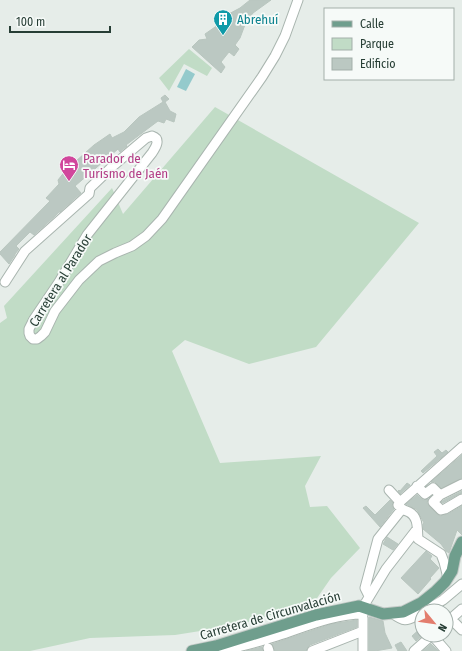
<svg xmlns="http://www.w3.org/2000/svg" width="462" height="651" font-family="'Fira Sans Condensed',sans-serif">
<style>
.green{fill:#c1dcc6}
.water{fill:#94cacc}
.building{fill:#bbc8c2;stroke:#b9c6bf}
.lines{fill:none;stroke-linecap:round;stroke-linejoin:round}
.minor-casing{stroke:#a9b5af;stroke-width:11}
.major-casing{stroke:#c3c9c6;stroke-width:13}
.minor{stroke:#fff;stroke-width:9}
.major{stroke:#6f9e8d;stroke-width:11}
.labels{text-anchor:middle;stroke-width:3.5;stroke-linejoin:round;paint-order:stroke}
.culture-label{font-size:13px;fill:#0d838f;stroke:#f6faf8;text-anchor:start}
.hotel-label{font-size:13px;fill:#b23c85;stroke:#f6faf8;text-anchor:start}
.street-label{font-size:13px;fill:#273e35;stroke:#f6faf8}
</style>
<rect width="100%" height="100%" fill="#e6ede9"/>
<path class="green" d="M 189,49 L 212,68 L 207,76 L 184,64 L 169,91 L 159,78 Z
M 215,107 L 419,223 L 316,347 L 249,364 L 185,340 L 172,351 L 220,463 L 321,456 L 305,486 L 310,507 L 327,506 L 360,548 L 331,578 L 315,601 L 238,625 L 175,635 L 90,638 L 30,651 L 0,651 L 0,323 L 7,318 L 4,306 L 112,188 L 123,214 Z"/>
<path class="water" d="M 186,69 L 195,74 L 186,91 L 177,87 Z"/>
<path class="building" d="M 250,0 L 271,0 L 253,13 L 246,22 L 240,38 L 235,45 L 239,49 L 234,56 L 229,52 L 221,62 L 225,67 L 221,73 L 192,47 L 199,40 L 207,39 L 205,34 L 218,25 L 223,24 L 225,16 L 240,8 Z
M 165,95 L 169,99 L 165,102 L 170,111 L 176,114 L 174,122 L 166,119 L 164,123 L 158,121 L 126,145 L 127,146 L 120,152 L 118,149 L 75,186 L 81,193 L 60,212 L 59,212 L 54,217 L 34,235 L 30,232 L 16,246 L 19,249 L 15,254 L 15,255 L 9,264 L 0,254 L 0,252 L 50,201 L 46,198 L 59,184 L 58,180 L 66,170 L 70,175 L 80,167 L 75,162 L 94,145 L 110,134 L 112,138 L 124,132 L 139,117 L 163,102 L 161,98 Z
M 438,449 L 442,453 L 446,450 L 448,452 L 423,473 L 421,471 L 437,456 L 434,452 Z
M 462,455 L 462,478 L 441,488 L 435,482 L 431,482 Z
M 407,483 L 410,485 L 400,494 L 398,491 L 399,490 L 400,491 Z
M 462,491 L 462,493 L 459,494 L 443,503 L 441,502 L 444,500 Z
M 417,495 L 423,500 L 428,499 L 427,503 L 429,506 L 437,514 L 440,516 L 448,514 L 462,506 L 462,535 L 457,530 L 449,553 L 446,551 L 441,544 L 423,529 L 423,524 L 424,523 L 417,510 L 412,507 L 406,504 Z
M 390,500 L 393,503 L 392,506 L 394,509 L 380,527 L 363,508 L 366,506 L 375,515 Z
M 387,537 L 398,544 L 393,550 L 383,544 Z
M 426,551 L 432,556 L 430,559 L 439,568 L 430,578 L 431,579 L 418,594 L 401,578 Z
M 369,617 L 383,621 L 385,633 L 392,648 L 375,651 L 369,651 Z
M 357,620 L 357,627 L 310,645 L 307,648 L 306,651 L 275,651 L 272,644 L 331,624 Z
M 422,627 L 422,635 L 423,635 L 416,641 L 412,636 Z
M 401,642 L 407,651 L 398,651 L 395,645 Z
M 431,644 L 438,651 L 423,651 Z
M 262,647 L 263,651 L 246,651 Z"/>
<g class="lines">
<defs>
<path id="minor" d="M 5,282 L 25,251 L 89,194 L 90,188 L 114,165 L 146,138 L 152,136 C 161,139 156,147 152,153 L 87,235 L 59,282 L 34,319 L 29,329 L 29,333 L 30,336 L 33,339 L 37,339 L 41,336 L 45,332 L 55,311 L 79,280 L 99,261 L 115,253 L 132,246 L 146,236 L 162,219 L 262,77 L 275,56 L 285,36 L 298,0
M 417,486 L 425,494 L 433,488 L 440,495 L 433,502 L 441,510 L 445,509 L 462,499
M 389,490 L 400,502 L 398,505 C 403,511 403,509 409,512 C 419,517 417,530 418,539 L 441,554 L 444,562 L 448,578
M 440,495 L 462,484
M 400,502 L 462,447
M 369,596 L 365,588 L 378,539 L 402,509
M 363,607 L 386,569 L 417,529
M 425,611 L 443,600 L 462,584
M 392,613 C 407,624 407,620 422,613
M 363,618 L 363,651
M 451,619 L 462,630
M 446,623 L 462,609
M 432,635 L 446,651
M 268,648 L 269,651
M 223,651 C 241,646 259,642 277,636 C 305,627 333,614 363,614
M 312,651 L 363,631
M 414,651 L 432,635"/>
<path id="major" d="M 192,651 L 216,646 L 316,615 L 359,606 L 383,614 L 403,612 L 421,603 L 436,591 L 445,582 L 452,571 L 455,556 L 462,542"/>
</defs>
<use href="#minor" class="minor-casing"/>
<use href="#major" class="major-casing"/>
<use href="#minor" class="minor"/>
<use href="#major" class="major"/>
</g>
<defs>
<symbol id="building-pin" viewBox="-11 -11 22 30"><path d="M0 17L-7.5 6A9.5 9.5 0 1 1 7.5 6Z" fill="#0f9aa8" stroke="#f6faf8"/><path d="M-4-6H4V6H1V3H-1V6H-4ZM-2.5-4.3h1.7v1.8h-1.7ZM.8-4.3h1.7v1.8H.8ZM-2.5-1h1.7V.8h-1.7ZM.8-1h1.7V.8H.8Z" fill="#fff"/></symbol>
<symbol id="hotel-pin" viewBox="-11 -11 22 30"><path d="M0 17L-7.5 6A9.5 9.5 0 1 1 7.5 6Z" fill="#d1479c" stroke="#f6faf8"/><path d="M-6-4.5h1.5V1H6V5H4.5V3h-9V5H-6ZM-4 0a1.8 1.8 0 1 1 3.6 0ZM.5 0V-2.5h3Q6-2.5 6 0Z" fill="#fff"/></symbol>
</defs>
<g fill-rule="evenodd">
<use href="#building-pin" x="212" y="8" width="22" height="30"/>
<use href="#hotel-pin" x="58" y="154" width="22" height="30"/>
</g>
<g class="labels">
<g class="culture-label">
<text x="237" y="24">Abrehuí</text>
</g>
<g class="hotel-label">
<text x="83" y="163">Parador de<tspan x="83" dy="15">Turismo de Jaén</tspan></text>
</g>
<g class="street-label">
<text transform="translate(60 280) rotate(-58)" y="5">Carretera al Parador</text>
<text transform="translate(270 615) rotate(-16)" y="5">Carretera de Circunvalación</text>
</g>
</g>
<rect x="324" y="8" width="130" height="72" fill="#f6faf8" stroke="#a3afaa"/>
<rect x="332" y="21" width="20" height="6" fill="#6f9e8d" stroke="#a3afaa"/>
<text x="360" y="28" font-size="12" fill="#273e35">Calle</text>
<rect x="332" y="38" width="20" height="12" fill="#c1dcc6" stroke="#a3afaa"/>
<text x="360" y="48" font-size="12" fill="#273e35">Parque</text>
<rect x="332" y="58" width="20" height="12" fill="#bbc8c2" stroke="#a3afaa"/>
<text x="360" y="68" font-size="12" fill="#273e35">Edificio</text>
<g transform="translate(434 623) rotate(119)"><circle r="19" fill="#f6faf8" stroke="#a3afaa"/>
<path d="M0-3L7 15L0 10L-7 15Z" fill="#e37d6e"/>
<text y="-6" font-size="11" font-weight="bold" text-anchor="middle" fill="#273e35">N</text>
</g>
<path d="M10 26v6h100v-6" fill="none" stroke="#273e35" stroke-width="2"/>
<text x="16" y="26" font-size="12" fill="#273e35" stroke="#f6faf8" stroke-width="3" paint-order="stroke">100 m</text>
</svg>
